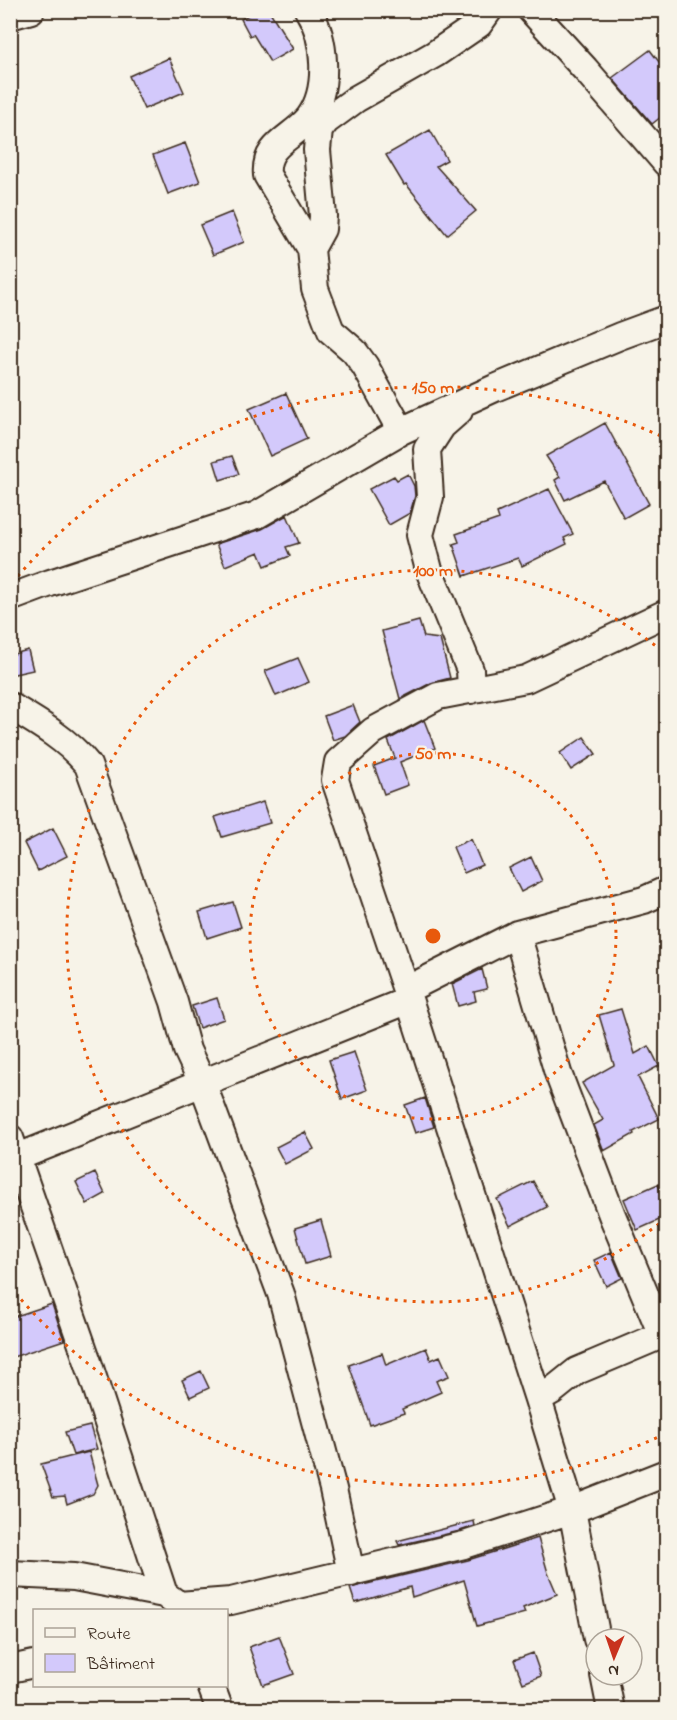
<svg xmlns="http://www.w3.org/2000/svg" width="677" height="1720" font-family="'Indie Flower',sans-serif">
<style>
.building{fill:#d3c9fb;stroke:#3b2a1e;stroke-width:1.5}
.lines{fill:none;stroke-linecap:round;stroke-linejoin:round}
.minor-casing{stroke:#3b2a1e;stroke-width:30}
.minor{stroke:#f7f3e8;stroke-width:26}
.ring{fill:none;stroke:#e8590c;stroke-width:3;stroke-dasharray:3 6}
.centre{fill:#e8590c;stroke:#f7f3e8;stroke-width:3}
.ring-label{font-size:18px;text-anchor:middle;font-weight:bold;fill:#e8590c;stroke:#f7f3e8;stroke-width:4.5;stroke-linejoin:round;paint-order:stroke}
</style>
<rect width="100%" height="100%" fill="#f7f3e8"/>
<filter id="ink" filterUnits="userSpaceOnUse"><feTurbulence type="fractalNoise" baseFrequency=".0167" numOctaves="2"/><feDisplacementMap in="SourceGraphic" scale="12" xChannelSelector="R" yChannelSelector="G"/><feConvolveMatrix kernelMatrix="1 2 1 2 8 2 1 2 1" color-interpolation-filters="sRGB"/></filter>
<g filter="url(#ink)">
<path class="building" d="M 257,10 L 269,10 L 293,49 L 270,62 L 253,34 L 250,36 L 241,19 Z
M 650,50 L 666,71 L 666,113 L 652,124 L 612,78 Z
M 169,58 L 184,92 L 144,109 L 129,76 Z
M 430,130 L 447,160 L 436,166 L 476,211 L 447,235 L 406,184 L 404,185 L 386,155 Z
M 185,143 L 200,182 L 168,194 L 153,155 Z
M 232,212 L 244,242 L 213,255 L 200,225 Z
M 286,393 L 307,439 L 270,456 L 249,409 Z
M 605,423 L 649,504 L 624,518 L 604,481 L 565,500 L 555,480 L 560,477 L 546,456 Z
M 232,456 L 239,474 L 220,480 L 214,461 Z
M 408,474 L 414,486 L 415,496 L 410,513 L 389,525 L 369,489 L 394,476 L 397,480 Z
M 549,489 L 573,534 L 564,538 L 567,544 L 522,566 L 518,558 L 464,576 L 453,544 L 459,542 L 456,534 L 499,519 L 497,513 Z
M 287,515 L 299,543 L 286,547 L 290,556 L 265,566 L 259,552 L 225,566 L 216,544 L 262,529 Z
M 419,621 L 424,637 L 440,639 L 450,678 L 431,683 L 400,699 L 382,631 Z
M 28,650 L 33,670 L 10,675 L 10,655 Z
M 298,658 L 309,682 L 276,696 L 265,671 Z
M 353,705 L 360,722 L 345,736 L 333,740 L 324,716 Z
M 424,720 L 435,748 L 400,762 L 408,785 L 384,794 L 374,766 L 395,758 L 388,740 Z
M 584,737 L 596,754 L 571,770 L 560,753 Z
M 263,802 L 270,823 L 222,837 L 215,817 Z
M 53,828 L 67,856 L 38,871 L 24,843 Z
M 471,839 L 482,865 L 464,873 L 453,847 Z
M 531,857 L 542,881 L 521,892 L 509,868 Z
M 233,902 L 241,927 L 207,938 L 199,912 Z
M 482,969 L 487,989 L 474,992 L 476,1001 L 458,1006 L 452,984 Z
M 217,998 L 224,1019 L 199,1028 L 192,1006 Z
M 621,1009 L 635,1054 L 649,1046 L 659,1066 L 638,1077 L 659,1119 L 633,1132 L 634,1134 L 604,1151 L 594,1125 L 603,1120 L 582,1083 L 614,1065 L 599,1015 Z
M 354,1052 L 367,1090 L 342,1099 L 329,1060 Z
M 425,1098 L 434,1127 L 415,1133 L 405,1105 Z
M 305,1132 L 314,1149 L 285,1164 L 276,1147 Z
M 95,1173 L 105,1194 L 87,1204 L 76,1182 Z
M 533,1181 L 547,1207 L 510,1226 L 497,1199 Z
M 658,1184 L 666,1203 L 666,1217 L 637,1230 L 624,1199 Z
M 321,1220 L 331,1256 L 305,1264 L 295,1228 Z
M 611,1252 L 622,1278 L 606,1286 L 594,1260 Z
M 52,1304 L 64,1340 L 10,1358 L 10,1318 Z
M 426,1348 L 431,1360 L 440,1356 L 449,1376 L 436,1381 L 441,1392 L 402,1409 L 404,1413 L 370,1425 L 349,1365 L 382,1353 L 386,1365 Z
M 201,1371 L 209,1388 L 190,1397 L 182,1380 Z
M 90,1426 L 97,1449 L 73,1455 L 65,1432 Z
M 89,1452 L 98,1485 L 93,1494 L 67,1504 L 65,1496 L 53,1497 L 41,1464 Z
M 474,1521 L 475,1526 L 460,1531 L 399,1545 L 397,1541 Z
M 538,1538 L 548,1573 L 557,1594 L 523,1608 L 525,1613 L 477,1626 L 464,1580 L 412,1597 L 410,1587 L 355,1603 L 350,1588 L 468,1560 Z
M 279,1636 L 294,1674 L 263,1685 L 249,1647 Z
M 533,1653 L 541,1676 L 523,1683 L 514,1660 Z"/>
<g class="lines">
<defs>
<path id="minor" d="M 308,10 C 326,38 330,90 309,118 C 292,139 264,144 267,175 L 311,249
M 531,10 L 585,69 L 666,163
M 10,16 L 31,10
M 459,411 L 442,426 L 427,449 L 430,497 L 420,535 L 429,570 L 470,670 L 471,690
M 401,431 L 365,366 L 354,351 L 331,331 L 315,289 L 311,249 L 322,229 L 323,216 L 317,150 L 319,130 L 326,121 L 356,99 L 435,54 L 479,24 L 489,10
M 10,598 L 50,583 L 257,515 L 401,431 L 495,388 L 620,336 L 666,319
M 10,706 C 37,722 68,740 88,765 L 174,1002 L 187,1050 L 202,1082 L 281,1294 L 333,1489 L 351,1573
M 517,934 L 558,1073 L 612,1215 L 662,1335 L 577,1371 L 552,1391 L 538,1399
M 406,990 L 517,934 L 644,900 L 666,890
M 10,1138 L 88,1362 L 164,1594 L 179,1605 L 181,1610
M 18,1157 L 409,1000
M 10,1574 L 74,1577 L 164,1594
M 179,1605 L 231,1601 L 464,1545 L 572,1510 L 666,1473
M 597,1639 L 572,1510 L 538,1399 L 406,990 L 335,780 L 338,762 L 373,731 L 438,696 L 526,679 L 666,613
M 10,1669 L 34,1664
M 604,1675 L 611,1710
M 211,1686 L 220,1710"/>
</defs>
<use href="#minor" class="minor-casing"/>
<use href="#minor" class="minor"/>
</g>
</g>
<g class="ring">
<circle cx="433" cy="936" r="183"/>
<path d="M666 1218A366 366 0 1 1 666 654"/>
<path d="M665 1434A549 549 0 0 1 12 1289M12 583A549 549 0 0 1 665 438"/>
</g>
<circle cx="433" cy="936" r="9" class="centre"/>
<g class="ring-label">
<text x="433" y="393">150 m</text>
<text x="433" y="576">100 m</text>
<text x="433" y="759">50 m</text>
</g>
<rect width="677" height="1720" fill="none" stroke="#f7f3e8" stroke-width="36"/>
<rect x="18" y="18" width="641" height="1684" fill="none" stroke="#3b2a1e" stroke-width="2" filter="url(#ink)"/>
<rect x="33" y="1609" width="195" height="78" fill="#f7f3e8" stroke="#aca397" stroke-width="1.5"/>
<rect x="45" y="1628" width="30" height="9" fill="#f7f3e8" stroke="#aca397" stroke-width="1.5"/>
<text x="87" y="1639" font-size="18" fill="#3b2a1e">Route</text>
<rect x="45" y="1654" width="30" height="18" fill="#d3c9fb" stroke="#aca397" stroke-width="1.5"/>
<text x="87" y="1669" font-size="18" fill="#3b2a1e">Bâtiment</text>
<g transform="translate(614 1657) rotate(182)"><circle r="28" fill="#f7f3e8" stroke="#aca397" stroke-width="1.5"/>
<path d="M0-4.5L10 22L0 15L-10 22Z" fill="#c8321e"/>
<text y="-9" font-size="16" font-weight="bold" text-anchor="middle" fill="#3b2a1e">N</text>
</g>
</svg>
